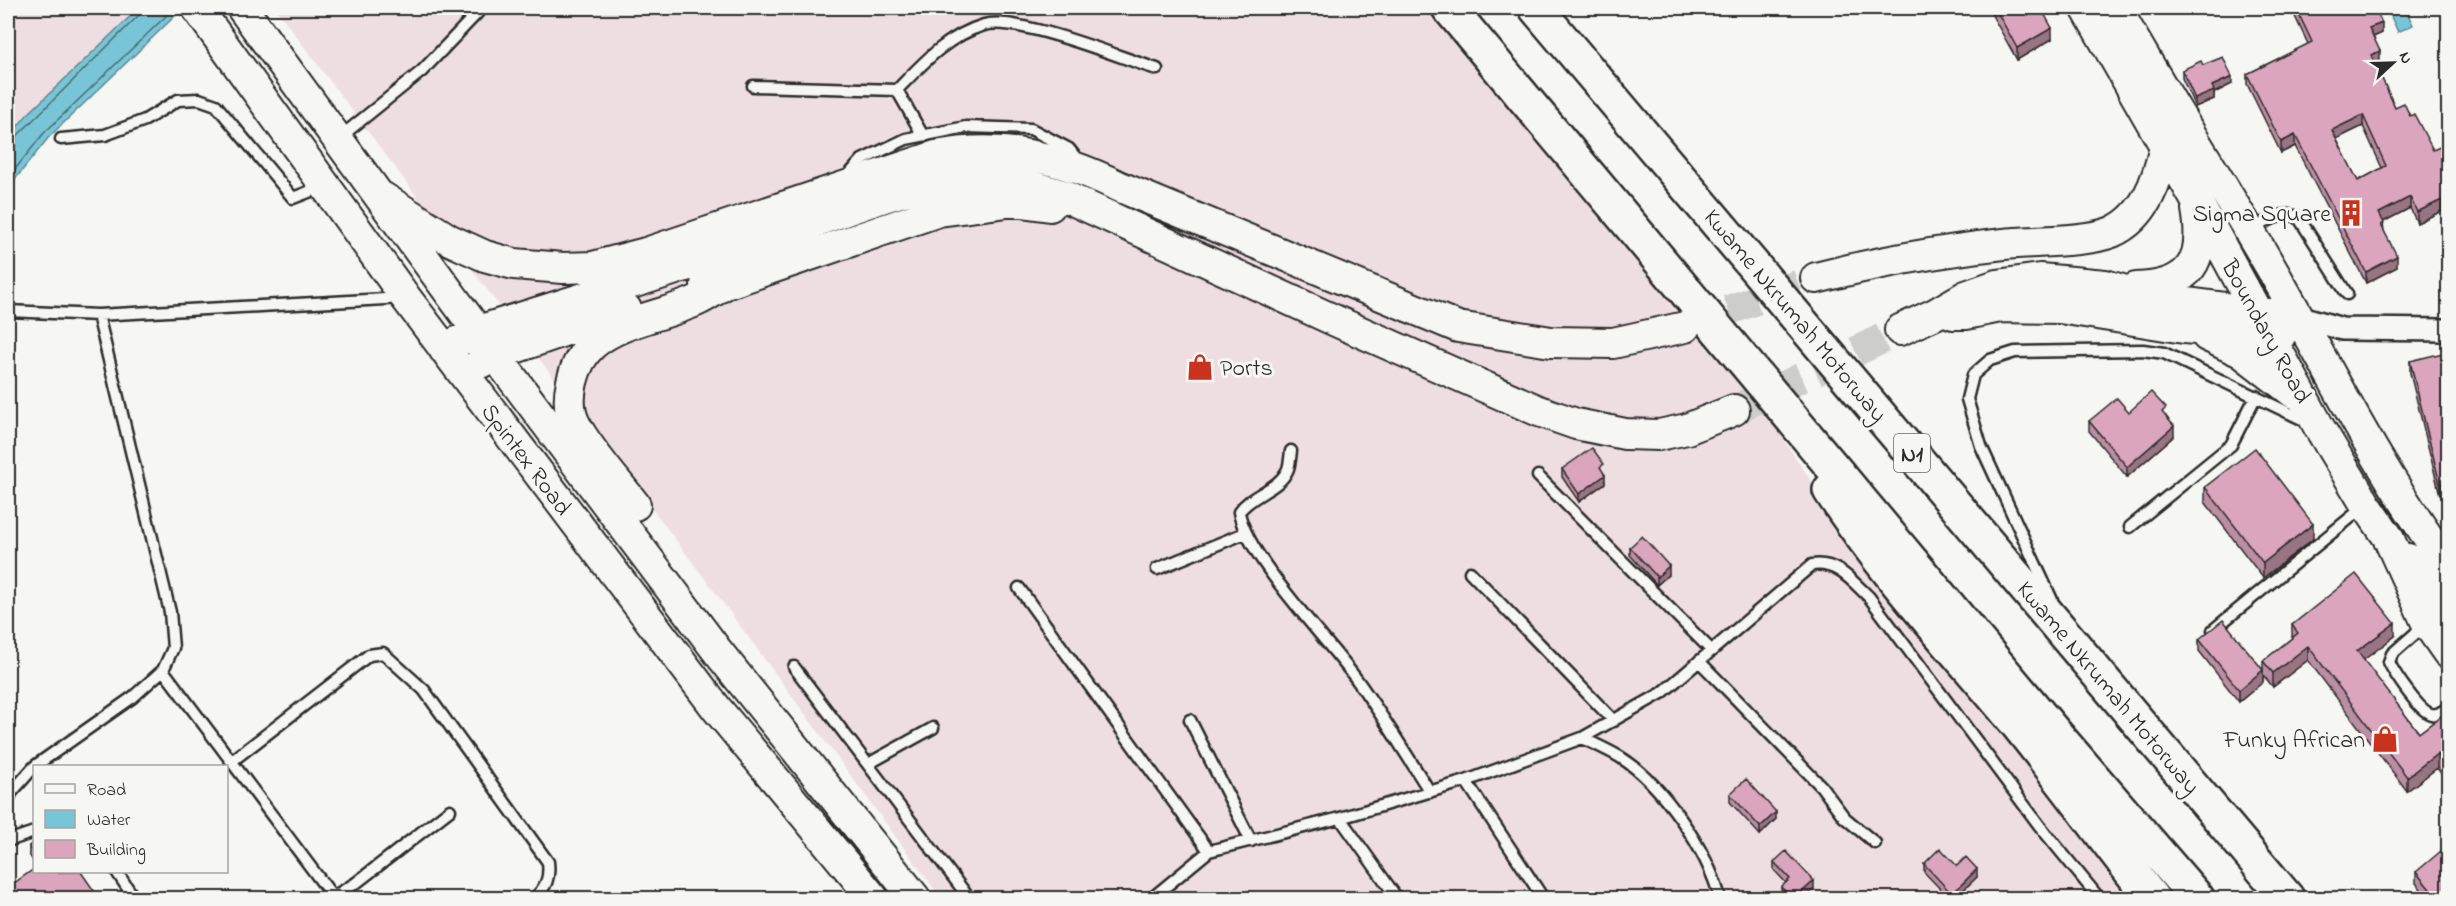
<svg xmlns="http://www.w3.org/2000/svg" width="2456" height="906" font-family="'Indie Flower',sans-serif">
<style>
.built{fill:#eedee2}
.water{fill:#79c5d8;stroke:#5a8793;stroke-width:1.5}
.lines{fill:none;stroke-linecap:round;stroke-linejoin:round}
.shore{stroke:#4a6970;stroke-width:1.5}
.secondary-tunnel{stroke:#cdcdca;stroke-width:30;stroke-dasharray:30 15;stroke-linecap:butt}
.service-casing{stroke:#2b2b2b;stroke-width:15}
.minor-casing{stroke:#2b2b2b;stroke-width:26}
.secondary-casing{stroke:#2b2b2b;stroke-width:34}
.motorway-casing{stroke:#2b2b2b;stroke-width:38}
.service{stroke:#f6f6f2;stroke-width:10}
.minor{stroke:#f6f6f2;stroke-width:21}
.secondary{stroke:#f6f6f2;stroke-width:30}
.motorway{stroke:#f6f6f2;stroke-width:33}
.wall{fill:#bc8ea3;stroke:#2b2b2b;stroke-width:1.5;fill-rule:evenodd}
.shaded-wall{fill:#997484;stroke:#2b2b2b;stroke-width:1.5}
.building{fill:#dba5bd;stroke:#2b2b2b;stroke-width:1.5;fill-rule:evenodd}
.labels{text-anchor:middle;stroke-width:6;stroke-linejoin:round;paint-order:stroke}
.shield{fill:#f6f6f2;stroke:#686867;stroke-width:1.5}
.shield-label{font-size:22px;font-weight:bold;fill:#2b2b2b}
.poi-label{font-size:24px;fill:#2b2b2b;stroke:#f6f6f2;text-anchor:end}
.street-label{font-size:24px;fill:#2b2b2b;stroke:#f6f6f2}
</style>
<rect width="100%" height="100%" fill="#f6f6f2"/>
<filter id="ink" filterUnits="userSpaceOnUse"><feTurbulence type="fractalNoise" baseFrequency=".0167" numOctaves="2"/><feDisplacementMap in="SourceGraphic" scale="12" xChannelSelector="R" yChannelSelector="G"/><feConvolveMatrix kernelMatrix="1 2 1 2 8 2 1 2 1" color-interpolation-filters="sRGB"/></filter>
<g filter="url(#ink)">
<path class="built" d="M 8,8 L 139,8 L 27,115 L 8,138 Z
M 275,8 L 1441,8 L 1719,343 L 1859,552 L 2142,898 L 941,898 L 715,592 Z"/>
<path class="water" d="M 139,8 L 169,8 L 176,15 L 49,137 L 8,188 L 8,138 L 27,115 Z
M 2387,8 L 2405,8 L 2413,25 L 2398,32 Z"/>
<g class="lines">
<path class="shore" d="M 8,141 L 14,139 L 140,14 L 142,8
M 8,178 L 44,133 L 166,16 L 165,8"/>
<path class="secondary-tunnel" d="M 1686,326 L 1816,278
M 1734,410 L 1900,330"/>
<defs>
<path id="service" d="M 753,86 L 897,90 L 922,134
M 897,90 C 923,63 947,36 984,25 C 1017,15 1121,58 1157,69
M 339,138 L 422,71 L 482,8
M 61,139 L 105,135 L 145,120 L 178,100 L 199,99 L 216,105 L 293,198 L 324,186
M 847,177 L 862,160 L 906,139 L 966,127 L 1031,129 L 1069,149 L 1077,159
M 2250,231 C 2264,223 2283,209 2299,218 L 2347,294
M 8,311 L 98,315 L 403,298
M 1291,451 C 1290,457 1290,466 1287,471 C 1278,490 1251,494 1239,512 C 1246,556 1328,640 1357,680 C 1383,716 1406,754 1430,792
M 1538,476 L 1712,651
M 2130,527 L 2231,445 L 2256,396
M 1157,569 L 1245,533
M 1470,572 L 1614,721
M 1019,588 L 1209,851
M 2052,600 L 1981,446 L 1967,399 L 1973,375 L 1990,360 L 2015,352 L 2143,350 L 2164,353 L 2306,421
M 2425,625 L 2392,654 L 2389,662 C 2394,673 2419,711 2431,714 C 2438,716 2443,711 2448,707
M 2213,630 L 2366,505
M 1699,661 L 1821,786 L 1844,817 L 1875,843
M 794,667 L 969,898
M 163,670 L 333,897 L 356,883 L 450,810
M 1190,720 L 1251,841
M 1582,738 C 1595,744 1608,750 1620,757 C 1662,783 1707,850 1720,898
M 232,761 L 369,655 L 383,653 L 424,690 L 548,862 C 550,878 546,887 535,898
M 868,764 L 933,728
M 35,766 L 133,697 L 163,670 L 173,648 L 170,612 L 98,315
M 1466,781 L 1543,898
M 8,802 L 11,793 L 34,767
M 1340,818 L 1397,898
M 8,841 L 34,832
M 117,872 L 134,898
M 1152,898 L 1209,851 L 1340,818 L 1466,781 L 1582,738 L 1662,693 L 1812,565 C 1837,561 1852,581 1869,597 L 2039,825 L 2099,898"/>
<path id="minor" d="M 2298,316 L 2342,329 L 2448,330"/>
<path id="secondary" d="M 197,8 L 406,298 L 717,709 L 873,898
M 242,8 L 495,355 L 718,652 L 915,898
M 2086,8 L 2196,200 L 2319,427 L 2366,505 L 2388,537 L 2427,623 L 2448,653
M 2116,8 C 2166,98 2223,184 2274,273 C 2330,371 2381,475 2448,565
M 382,197 L 450,240 L 485,256 L 514,264 L 563,268 L 593,267 L 646,253 L 936,156 C 1001,143 1060,157 1118,186 L 1458,327 L 1551,342 L 1613,343 L 1685,327
M 1816,278 C 1878,262 1940,251 2004,244 C 2033,241 2088,242 2112,232 C 2146,217 2158,179 2165,146
M 706,285 L 725,284 L 939,211 L 1015,201 L 1050,206
M 2136,288 C 2191,286 2206,261 2197,209
M 1953,314 L 1966,314 L 2000,307 L 2060,308 L 2184,328 L 2280,336
M 1900,330 L 1935,314 L 1966,296 L 1997,285 L 2040,279 L 2105,285 L 2150,298 L 2272,314
M 2207,336 L 2241,352 L 2294,393
M 444,349 L 478,331 C 574,301 670,272 765,240 C 826,219 919,177 983,178 C 1011,179 1036,187 1062,195 L 1336,321 L 1539,411 L 1576,424 L 1625,434 L 1659,435 L 1687,429 L 1734,410
M 480,363 L 495,355 L 626,309
M 635,505 C 618,483 587,448 575,424 C 563,400 573,362 593,344 C 621,320 665,316 698,300 C 707,296 716,289 725,284
M 2408,559 L 2448,605"/>
<path id="motorway" d="M 1449,8 L 2053,731 L 2197,898
M 1536,8 L 2287,898
M 1830,490 C 1885,575 1954,648 2018,725 C 2064,782 2107,842 2152,898"/>
</defs>
<use href="#service" class="service-casing"/>
<use href="#minor" class="minor-casing"/>
<use href="#secondary" class="secondary-casing"/>
<use href="#motorway" class="motorway-casing"/>
<use href="#service" class="service"/>
<use href="#minor" class="minor"/>
<use href="#secondary" class="secondary"/>
<use href="#motorway" class="motorway"/>
</g>
<path class="wall" d="M 1988,8 L 2041,8 L 2052,39 L 2017,60 Z
M 2291,8 L 2375,8 L 2382,33 L 2373,37 L 2380,62 L 2375,64 L 2395,107 L 2410,116 L 2433,150 L 2448,159 L 2448,210 L 2448,208 L 2417,223 L 2410,208 L 2383,222 L 2384,231 L 2397,267 L 2366,283 L 2295,146 L 2281,153 L 2247,84 L 2247,74 L 2308,44 ZM 2363,126 L 2382,168 L 2358,181 L 2336,139 Z
M 2203,65 L 2232,84 L 2214,93 L 2214,99 L 2195,107 L 2182,78 L 2182,70 Z
M 2410,361 L 2448,375 L 2440,495 L 2410,373 Z
M 2129,412 L 2166,416 L 2174,436 L 2127,477 L 2089,431 L 2089,421 Z
M 1562,469 L 1603,472 L 1605,483 L 1579,502 L 1562,477 Z
M 2205,487 L 2313,539 L 2263,578 L 2205,502 Z
M 1630,547 L 1669,574 L 1657,585 L 1630,555 Z
M 2292,625 L 2395,636 L 2363,660 L 2419,733 L 2448,711 L 2448,783 L 2437,768 L 2407,791 L 2308,660 L 2273,687 L 2263,675 L 2263,682 L 2239,702 L 2199,651 L 2199,639 L 2263,670 L 2263,661 L 2292,638 Z
M 1730,794 L 1776,819 L 1760,835 L 1730,802 Z
M 34,842 L 34,863 L 29,854 L 29,846 Z
M 1774,862 L 1814,889 L 1804,898 L 1785,898 L 1781,895 L 1781,887 L 1786,883 L 1774,870 Z
M 1924,864 L 1957,866 L 1977,877 L 1955,898 L 1949,898 L 1924,872 Z
M 81,872 L 13,898 L 10,894 L 10,886 Z
M 2416,872 L 2448,898 L 2428,898 L 2416,883 Z"/>
<path class="shaded-wall" d="M 2382,23 L 2382,33 L 2369,39 L 2369,28 Z
M 2052,28 L 2052,39 L 2017,60 L 2017,48 Z
M 2380,51 L 2380,62 L 2371,66 L 2371,55 Z
M 2232,77 L 2232,84 L 2214,93 L 2214,99 L 2195,107 L 2195,99 L 2212,86 Z
M 2363,115 L 2363,126 L 2332,141 L 2332,130 Z
M 2295,135 L 2295,146 L 2281,153 L 2281,142 Z
M 2410,197 L 2410,208 L 2379,224 L 2379,213 Z
M 2448,197 L 2448,208 L 2417,223 L 2417,212 Z
M 2397,256 L 2397,267 L 2366,283 L 2366,272 Z
M 2174,426 L 2174,436 L 2127,477 L 2127,467 Z
M 1605,475 L 1605,483 L 1579,502 L 1579,494 Z
M 2448,482 L 2448,493 L 2440,495 L 2440,484 Z
M 2313,524 L 2313,539 L 2263,578 L 2263,563 Z
M 1669,566 L 1669,574 L 1657,585 L 1657,577 Z
M 2395,623 L 2395,636 L 2357,665 L 2357,651 Z
M 2308,646 L 2308,660 L 2273,687 L 2273,673 Z
M 2263,670 L 2263,682 L 2239,702 L 2239,690 Z
M 2437,754 L 2437,768 L 2407,791 L 2407,777 Z
M 1776,812 L 1776,819 L 1760,835 L 1760,827 Z
M 1977,869 L 1977,877 L 1955,898 L 1952,898 L 1952,894 Z
M 1814,881 L 1814,889 L 1804,898 L 1795,898 Z"/>
<path class="building" d="M 1995,8 L 2041,8 L 2052,28 L 2017,48 Z
M 2296,8 L 2375,8 L 2382,23 L 2369,28 L 2380,51 L 2371,55 L 2395,107 L 2404,103 L 2410,116 L 2414,114 L 2433,150 L 2442,146 L 2448,159 L 2448,199 L 2448,197 L 2417,212 L 2410,197 L 2379,213 L 2384,223 L 2381,225 L 2397,256 L 2366,272 L 2295,135 L 2281,142 L 2247,74 L 2312,42 ZM 2363,115 L 2386,166 L 2358,181 L 2332,130 Z
M 2223,57 L 2232,77 L 2212,86 L 2214,91 L 2195,99 L 2182,70 L 2201,61 L 2203,65 Z
M 2443,353 L 2448,375 L 2448,482 L 2440,484 L 2410,361 Z
M 2151,392 L 2166,408 L 2162,412 L 2174,426 L 2127,467 L 2089,421 L 2117,398 L 2129,412 Z
M 1592,448 L 1604,464 L 1600,467 L 1605,475 L 1579,494 L 1562,469 Z
M 2255,448 L 2313,524 L 2263,563 L 2205,487 Z
M 1642,536 L 1669,566 L 1657,577 L 1630,547 Z
M 2356,574 L 2395,623 L 2357,651 L 2419,733 L 2448,711 L 2448,769 L 2437,754 L 2407,777 L 2308,646 L 2273,673 L 2263,661 L 2298,633 L 2292,625 Z
M 2223,620 L 2263,670 L 2239,690 L 2199,639 Z
M 1746,779 L 1776,812 L 1760,827 L 1730,794 Z
M 34,842 L 34,855 L 29,846 Z
M 2447,846 L 2448,849 L 2448,898 L 2437,898 L 2416,872 Z
M 1940,848 L 1957,866 L 1966,857 L 1977,869 L 1952,894 L 1924,864 Z
M 1786,851 L 1814,881 L 1795,898 L 1792,898 L 1781,887 L 1790,879 L 1774,862 Z
M 34,869 L 34,872 L 81,872 L 99,898 L 13,898 L 17,896 L 10,886 Z"/>
</g>
<defs>
<symbol id="building-bare" viewBox="-9 -9 18 18"><path d="M-4-6H4V6H1V3H-1V6H-4ZM-2.5-4.3h1.7v1.8h-1.7ZM.8-4.3h1.7v1.8H.8ZM-2.5-1h1.7V.8h-1.7ZM.8-1h1.7V.8H.8Z" fill="#c8321e" stroke="#f6f6f2" stroke-width="2.5" paint-order="stroke"/></symbol>
<symbol id="shop-bare" viewBox="-9 -9 18 18"><path d="M-5-2.5h2.3a2.7 3.5 0 0 1 5.4 0H5L5.5 6h-11ZM-1.5-2.5h3a1.5 2.3 0 0 0-3 0Z" fill="#c8321e" stroke="#f6f6f2" stroke-width="2.5" paint-order="stroke"/></symbol>
</defs>
<g fill-rule="evenodd">
<use href="#building-bare" x="2332" y="194" width="38" height="38"/>
<use href="#shop-bare" x="1181" y="348" width="38" height="38"/>
<use href="#shop-bare" x="2366" y="720" width="38" height="38"/>
</g>
<g class="labels">
<rect class="shield" x="1894" y="434" width="36" height="38" rx="4.5"/>
<g class="shield-label">
<text x="1912" y="461">N1</text>
</g>
<g class="poi-label">
<text x="2331" y="221">Sigma Square</text>
<text x="1220" y="375" text-anchor="start">Ports</text>
<text x="2365" y="747">Funky African</text>
</g>
<g class="street-label">
<text transform="translate(1796 315) rotate(50)" y="8">Kwame Nkrumah Motorway</text>
<text transform="translate(2267 331) rotate(61)" y="8">Boundary Road</text>
<text transform="translate(527 459) rotate(53)" y="8">Spintex Road</text>
<text transform="translate(2109 687) rotate(50)" y="8">Kwame Nkrumah Motorway</text>
</g>
</g>
<rect width="2456" height="906" fill="none" stroke="#f6f6f2" stroke-width="30"/>
<rect x="15" y="15" width="2426" height="876" fill="none" stroke="#2b2b2b" stroke-width="2" filter="url(#ink)"/>
<rect x="33" y="765" width="195" height="108" fill="#f6f6f2" stroke="#a5a5a2" stroke-width="1.5"/>
<rect x="45" y="784" width="30" height="9" fill="#f6f6f2" stroke="#a5a5a2" stroke-width="1.5"/>
<text x="87" y="795" font-size="18" fill="#2b2b2b">Road</text>
<rect x="45" y="810" width="30" height="18" fill="#79c5d8" stroke="#a5a5a2" stroke-width="1.5"/>
<text x="87" y="825" font-size="18" fill="#2b2b2b">Water</text>
<rect x="45" y="840" width="30" height="18" fill="#dba5bd" stroke="#a5a5a2" stroke-width="1.5"/>
<text x="87" y="855" font-size="18" fill="#2b2b2b">Building</text>
<g transform="translate(2393 63) rotate(68)" stroke="#f6f6f2" stroke-width="4.5" paint-order="stroke">
<path d="M0-4.5L10 22L0 15L-10 22Z" fill="#2b2b2b"/>
<text y="-9" font-size="16" font-weight="bold" text-anchor="middle" fill="#2b2b2b">N</text>
</g>
</svg>
